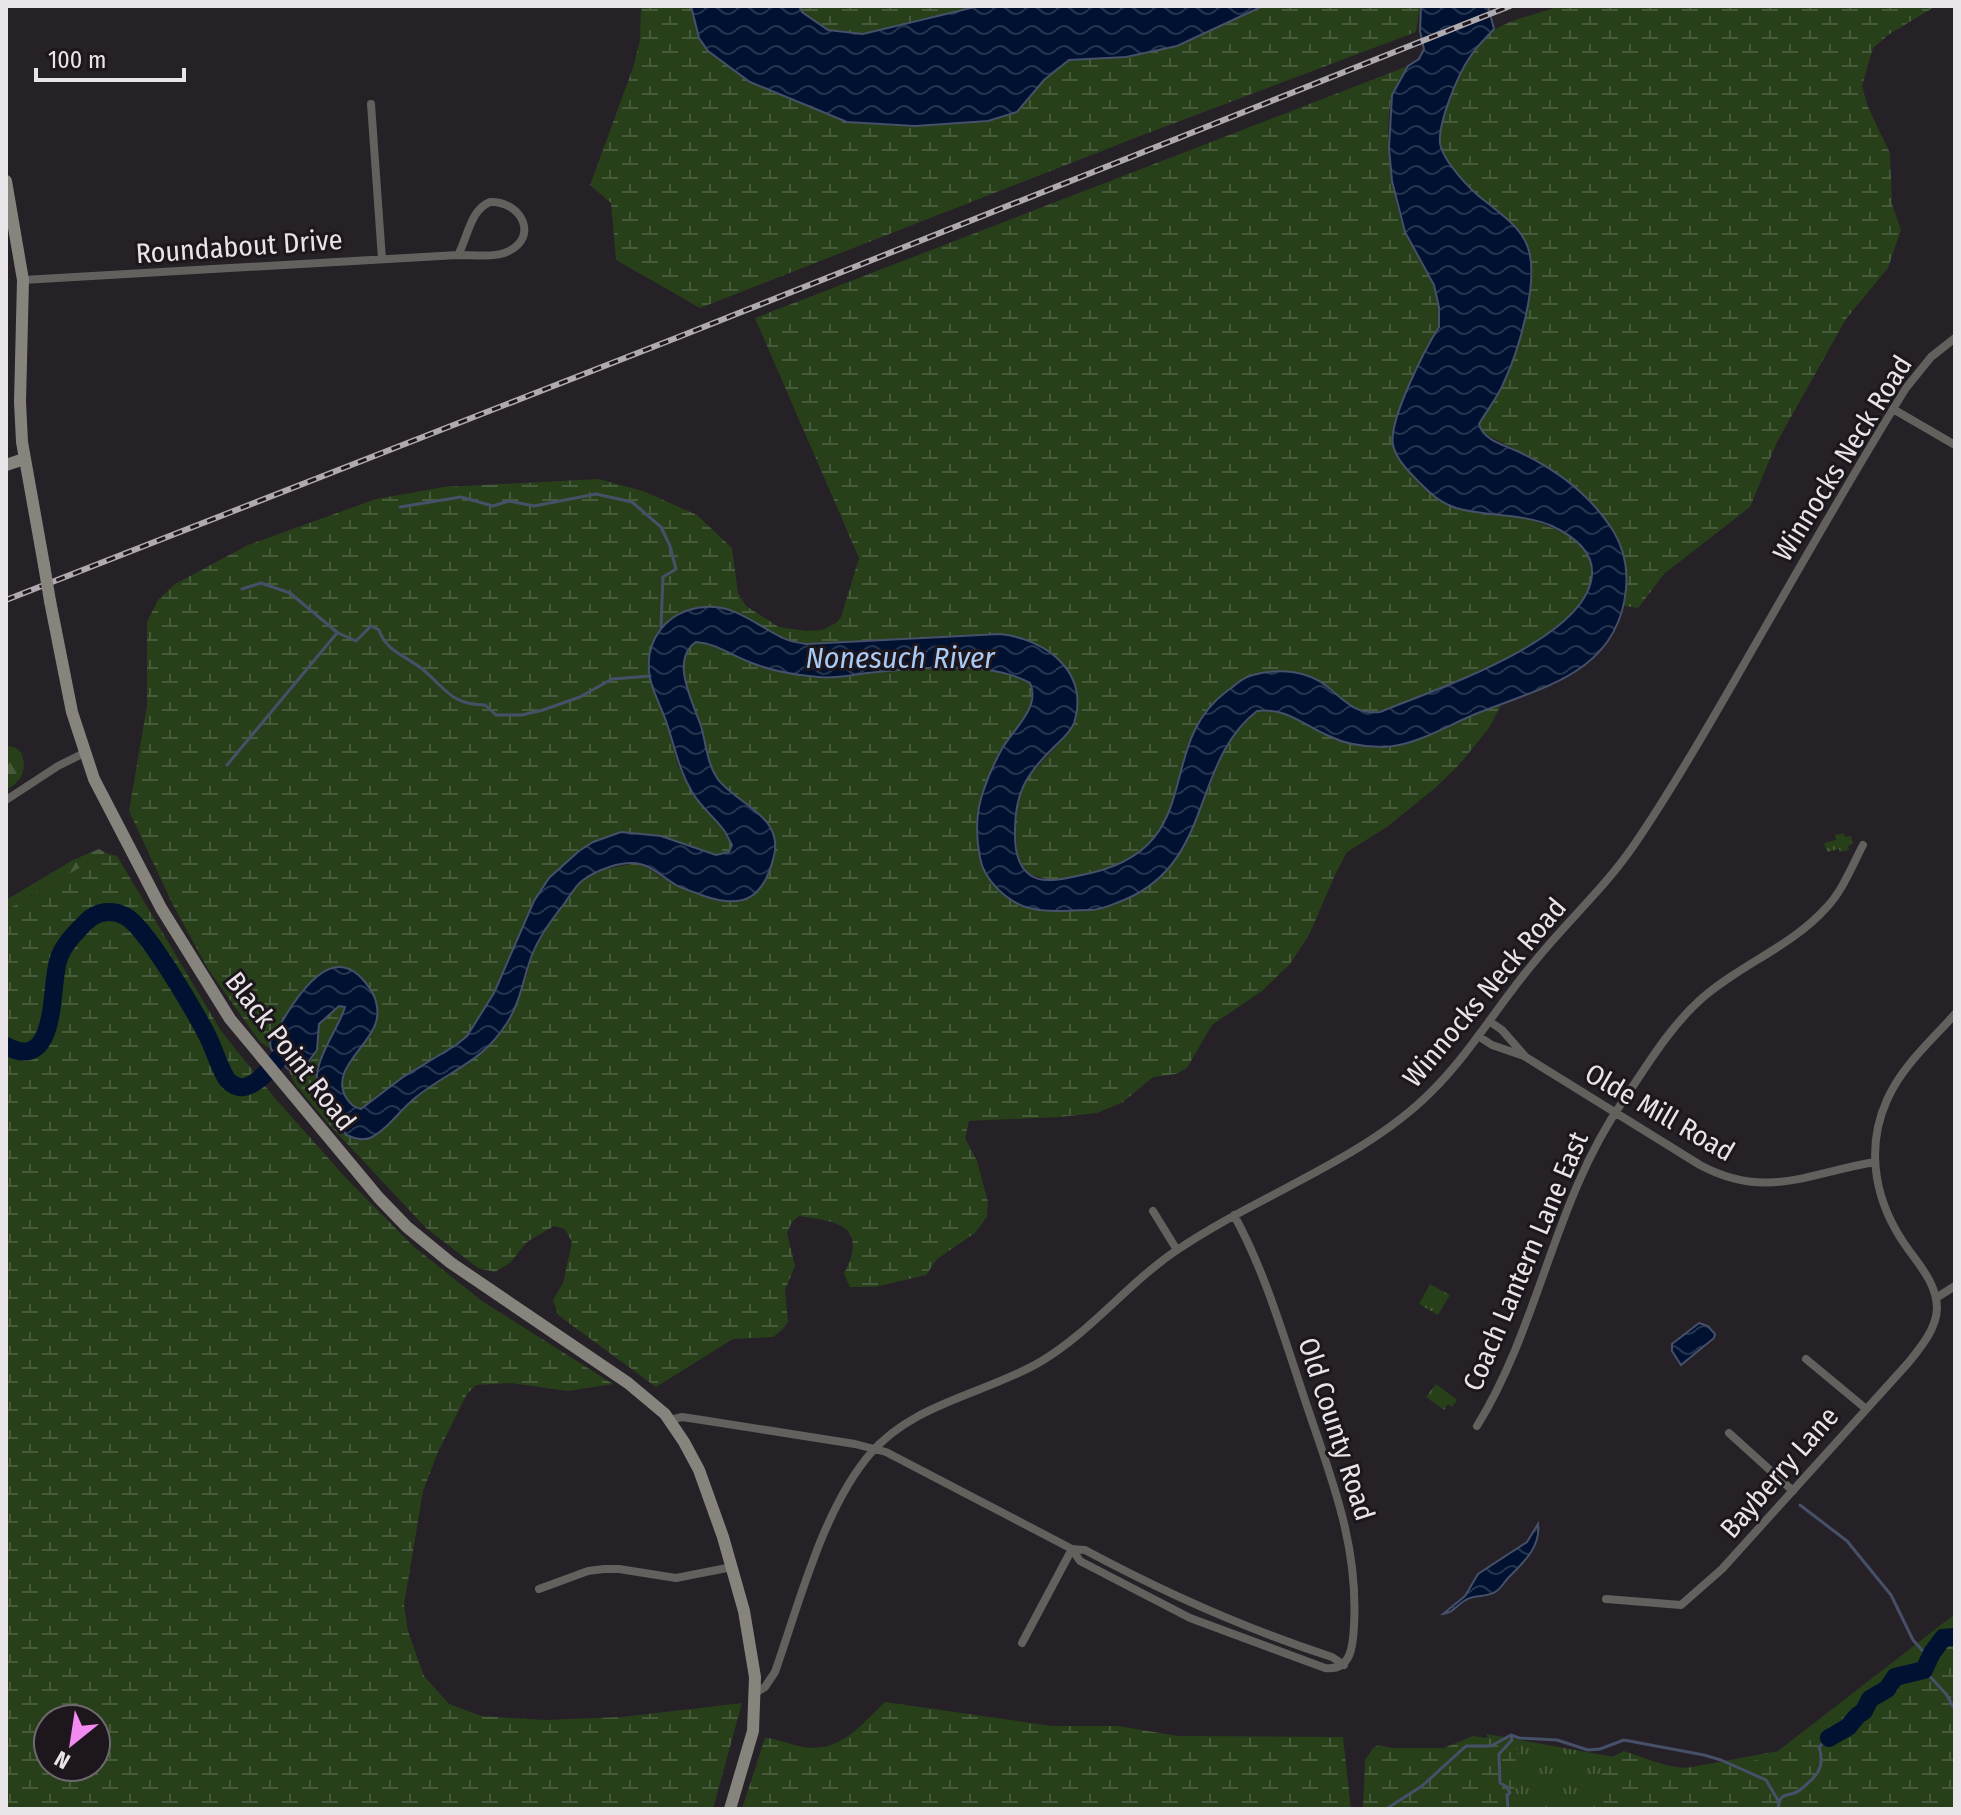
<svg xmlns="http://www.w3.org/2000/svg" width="1961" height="1815" font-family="'Fira Sans Condensed',sans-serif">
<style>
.grass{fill:url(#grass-tufts)}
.forest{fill:url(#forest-firs)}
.wetland{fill:url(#wetland-marsh);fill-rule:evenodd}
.water{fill:url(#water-waves);stroke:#465068;stroke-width:2}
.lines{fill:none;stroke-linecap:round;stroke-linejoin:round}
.stream{stroke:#465068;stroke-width:3}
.river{stroke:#001131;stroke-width:18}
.street{stroke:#62615d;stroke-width:8}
.secondary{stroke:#87847d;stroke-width:12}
.rail-casing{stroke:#afaaaf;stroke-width:6}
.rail{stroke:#1d171d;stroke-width:3;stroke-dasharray:9;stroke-linecap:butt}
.secondary-bridge{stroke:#87847d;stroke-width:12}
.labels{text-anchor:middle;stroke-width:6;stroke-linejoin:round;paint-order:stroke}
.street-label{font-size:28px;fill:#e8e4e8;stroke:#1d171d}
.water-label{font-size:30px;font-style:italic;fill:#a8caf5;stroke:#1d171d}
</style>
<defs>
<pattern id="grass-tufts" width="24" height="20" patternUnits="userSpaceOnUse" patternTransform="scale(2)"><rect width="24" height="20" fill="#27401a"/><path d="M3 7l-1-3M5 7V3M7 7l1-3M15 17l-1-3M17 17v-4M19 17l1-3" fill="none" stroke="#465b3b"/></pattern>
<pattern id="forest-firs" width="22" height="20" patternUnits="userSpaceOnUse" patternTransform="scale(2)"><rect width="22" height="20" fill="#27401a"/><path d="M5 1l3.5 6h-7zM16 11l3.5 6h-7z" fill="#465b3b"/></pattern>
<pattern id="wetland-marsh" width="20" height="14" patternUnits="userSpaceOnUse" patternTransform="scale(2)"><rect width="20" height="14" fill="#27401a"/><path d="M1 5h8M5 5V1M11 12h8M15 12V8" fill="none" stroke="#465b3b"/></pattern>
<pattern id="water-waves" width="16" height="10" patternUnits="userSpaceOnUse" patternTransform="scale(2)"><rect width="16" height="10" fill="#001131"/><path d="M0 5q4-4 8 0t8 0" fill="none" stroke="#25344f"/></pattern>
</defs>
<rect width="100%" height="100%" fill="#262027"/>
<path class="grass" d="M 1844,833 L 1845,837 L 1851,836 L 1853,844 L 1848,846 L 1849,850 L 1840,852 L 1839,849 L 1827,852 L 1824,843 L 1836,840 L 1835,835 Z
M 1430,1284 L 1450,1295 L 1438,1315 L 1419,1304 Z
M 1436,1384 L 1457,1400 L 1452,1407 L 1448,1404 L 1444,1410 L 1426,1397 Z
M 1955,1614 L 1955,1809 L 1481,1809 L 1487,1734 L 1681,1769 L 1778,1751 Z"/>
<path class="forest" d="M 6,746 L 14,747 L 21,752 C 28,770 22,781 6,790 Z
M 99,849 L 106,853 L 6,910 L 6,900 L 73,860 Z"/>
<path class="wetland" d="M 641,6 L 691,6 L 699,38 L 708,51 L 750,82 L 847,122 L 915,126 L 988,121 L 1017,112 L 1044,80 L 1069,60 L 1126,57 L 1177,46 L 1263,6 L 1420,6 L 1416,32 L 1135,138 L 700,308 L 616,260 L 611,203 L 590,185 L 633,68 L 640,40 Z
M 799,6 L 979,6 C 946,16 897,31 864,34 C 842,36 808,28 799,6 Z
M 1559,6 L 1936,6 L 1888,35 L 1873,48 L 1862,86 L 1868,107 L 1890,153 L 1892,204 L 1901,230 L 1888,268 L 1846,319 L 1777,442 L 1750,507 L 1664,574 L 1638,608 L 1624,606 L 1627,576 L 1535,459 L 1481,432 L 1479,424 C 1487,411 1498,397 1504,382 C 1518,352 1540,278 1527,247 C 1516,220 1491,210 1472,191 C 1462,180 1444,161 1441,146 C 1434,119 1471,43 1496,29 C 1514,18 1539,14 1559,6 Z
M 1408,66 C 1403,75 1397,84 1393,93 C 1382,122 1392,208 1407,235 C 1423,263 1445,292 1439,327 C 1418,359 1396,408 1393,446 C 1425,463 1458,480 1490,498 C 1504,505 1518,515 1533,521 C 1552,528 1572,533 1585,551 C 1637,623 1422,695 1380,712 L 1368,713 L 1351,708 L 1325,685 L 1288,671 L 1252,675 L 1239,681 L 1199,723 L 1167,818 L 1150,843 L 1127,861 L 1114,867 L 1080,876 L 1050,880 L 1029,874 L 1018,858 L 1015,821 L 1017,806 L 1023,783 L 1066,736 L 1073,724 L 1077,698 L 1062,663 L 1035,644 L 1000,634 L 822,646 L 786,640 L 742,614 L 670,618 L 657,633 L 650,649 L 651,682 L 664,714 L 678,766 L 694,796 L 723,829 L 732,845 L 729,852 L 716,855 L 661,836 L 621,832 L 603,838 L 579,851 L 549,878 L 534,901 L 494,993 L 467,1036 L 456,1045 L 403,1077 L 361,1109 C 321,1099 356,1052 370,1034 L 326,970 L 303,989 L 270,1042 L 271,1049 L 260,1042 L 208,969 L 173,905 L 129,811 L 147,706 L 147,622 L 158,600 L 175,584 L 248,545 L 376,499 L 444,487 L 598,479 L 643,491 L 697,515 L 732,548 L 738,593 L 746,606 L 779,627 L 806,631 L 822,630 L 836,623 L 841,617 L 859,558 L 755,318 Z
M 696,642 C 715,643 729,654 747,661 C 770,671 794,675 818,677 C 834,679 851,675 867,673 C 916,668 986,659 1030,683 C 1041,707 1013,730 1002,749 C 983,783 970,823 984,861 C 989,874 992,884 1003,892 C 1020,905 1033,911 1054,910 L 1184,849 L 1229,740 L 1257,711 L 1278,710 L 1328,736 L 1402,744 L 1502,703 L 1489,728 L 1459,765 L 1434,789 L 1387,827 L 1347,852 L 1335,875 L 1309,935 L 1290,964 L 1262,991 L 1212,1025 L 1187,1068 L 1176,1074 L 1153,1077 L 1123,1102 L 1097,1113 L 1059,1117 L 969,1121 L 965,1138 L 977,1161 L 988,1202 L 987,1217 L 975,1233 L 937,1259 L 926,1275 L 875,1287 L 850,1287 L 844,1274 C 868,1226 840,1222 799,1216 L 792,1222 L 787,1233 L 795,1266 L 785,1290 L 788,1322 L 783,1329 L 773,1337 L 733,1339 L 656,1387 L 558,1315 L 553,1300 L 563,1283 L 572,1242 L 565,1229 L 554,1226 L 527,1242 L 510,1263 L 495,1272 L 478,1268 L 426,1228 L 325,1120 L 295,1084 L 288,1069 L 298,1071 L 308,1065 L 314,1056 L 319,1024 L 339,1005 L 346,1007 L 337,1029 L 321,1056 L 321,1099 L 339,1119 L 346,1135 L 389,1123 L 413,1100 L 441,1079 L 469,1064 L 527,975 L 532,955 L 551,921 L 581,881 L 605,869 L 638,863 L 677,886 L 712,898 L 729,902 L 741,902 L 775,851 C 764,802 745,811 719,781 C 707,767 706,745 702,728 C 695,705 669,660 696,642 Z
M 106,853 L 117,856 L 221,1031 L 274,1097 L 345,1177 L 413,1246 L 482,1301 L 613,1384 L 568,1391 L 511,1383 L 476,1385 L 467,1394 L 438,1452 L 423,1491 L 404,1605 L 408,1631 L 424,1676 L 449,1704 L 481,1716 L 545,1720 L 622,1717 L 742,1703 L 713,1809 L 6,1809 L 6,910 ZM 96,1719 L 96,1767 L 48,1767 L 48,1719 Z
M 1955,1623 L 1955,1809 L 1606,1809 L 1597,1784 L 1606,1760 L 1624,1751 C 1640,1756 1655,1763 1671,1766 C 1713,1774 1790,1758 1823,1732 C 1868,1697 1906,1653 1955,1623 Z
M 885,1702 L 1052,1726 L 1118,1726 L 1178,1736 L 1343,1737 L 1351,1809 L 742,1809 L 765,1738 C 776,1738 791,1745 803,1747 C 840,1753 861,1725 885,1702 Z
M 1473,1736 C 1488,1738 1507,1740 1519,1751 L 1513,1769 L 1515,1785 L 1509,1809 L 1363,1809 L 1365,1760 L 1373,1748 L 1379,1745 L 1391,1748 L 1444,1748 Z"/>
<path class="water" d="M 691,6 L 799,6 L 802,12 L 828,30 L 863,34 L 979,6 L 1263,6 L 1177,46 L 1126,57 L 1069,60 L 1044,80 L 1017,112 L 988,121 L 915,126 L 847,122 L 750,82 L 708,51 L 699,38 Z
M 1421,6 L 1488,6 L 1494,29 C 1486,38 1476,47 1470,57 C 1458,74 1438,123 1440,143 C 1442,160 1471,191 1485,201 C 1502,215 1523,228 1529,251 C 1538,285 1519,350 1504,382 C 1498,397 1487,410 1479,424 C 1483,440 1504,445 1517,451 C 1554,468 1587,492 1610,526 C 1623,545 1628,567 1626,589 C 1618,675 1538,688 1473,715 C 1445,727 1412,747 1382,747 C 1364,747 1345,744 1329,736 C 1303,725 1286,707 1257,711 C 1191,762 1214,863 1124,900 C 1113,904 1102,910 1090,910 C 1070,910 1048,913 1029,908 C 1007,902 984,880 980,858 C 976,837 976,812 983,792 C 988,777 995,761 1003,747 C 1014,729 1041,706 1030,683 C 986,659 916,668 867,673 C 851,675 834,679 818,677 C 794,675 770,671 747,661 C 729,654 715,643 696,642 C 669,660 694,704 701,726 C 706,743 707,763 717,778 C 734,803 784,815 774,856 C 764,897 745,910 704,896 C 695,892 685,890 676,885 C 664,878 653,867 640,864 C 622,860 597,870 583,880 C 575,886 570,896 564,904 C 552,919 539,937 532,955 C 523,978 521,1001 507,1023 C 481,1064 449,1070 415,1098 C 400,1110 387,1130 370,1138 C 362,1141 354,1138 346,1135 C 344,1130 341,1123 338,1118 C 333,1111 324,1106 321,1098 C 305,1068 337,1034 345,1007 L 339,1006 L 319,1024 L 317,1050 L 303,1069 L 288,1069 L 271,1049 L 270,1042 C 290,1008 332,926 372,992 C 377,1000 379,1013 376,1022 C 370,1046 328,1071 347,1099 C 351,1105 354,1107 361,1109 L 403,1077 L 456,1045 L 467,1036 L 494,993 L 534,901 L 549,878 L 579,851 L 593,842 L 621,832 L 661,836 L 716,855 L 729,852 L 732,845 C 729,840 727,834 723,829 C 713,816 700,806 692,792 C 679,770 675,748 667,724 C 662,708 653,693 650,678 C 643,640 667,610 705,607 C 737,605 757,626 783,638 C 790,642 799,643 807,644 L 1000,634 C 1046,639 1090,672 1074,723 C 1070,733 1062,739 1055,746 C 1025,775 1014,794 1015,836 C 1015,850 1018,866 1030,875 C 1042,884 1064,879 1077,876 C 1213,853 1150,748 1227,691 C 1236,685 1242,677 1253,675 C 1279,668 1307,670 1328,687 C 1346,702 1355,714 1380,712 C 1433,690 1587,640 1592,575 C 1594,551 1571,535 1552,526 C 1522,513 1487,517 1456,508 C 1441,503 1432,495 1421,484 C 1411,474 1396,460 1393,445 C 1388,421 1425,349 1439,327 L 1439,307 L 1434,285 L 1405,232 L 1392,181 L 1389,148 L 1392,95 L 1408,66 L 1419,59 L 1424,49 L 1420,31 Z
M 1699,1323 L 1708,1326 L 1715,1334 L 1714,1338 L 1681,1365 L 1672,1351 L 1672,1344 Z
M 1538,1524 C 1541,1547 1523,1563 1508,1578 C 1504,1582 1501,1589 1495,1592 C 1486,1598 1473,1594 1464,1601 C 1456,1606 1453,1613 1443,1614 L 1465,1596 L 1478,1574 L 1527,1542 Z"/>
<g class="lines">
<path class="stream" d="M 400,507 L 461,497 L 493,506 L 509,501 L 534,506 L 596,494 L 632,502 L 661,527 L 670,546 L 676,569 L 663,577 L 661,627
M 242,589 L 261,583 L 290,593 L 338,633 L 356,641 L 371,626 L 379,630 C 386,651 404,655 421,668 C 445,687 450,705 485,705 L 496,715 L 522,715 L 543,710 L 580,697 L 612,679 L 650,676
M 227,765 L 337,633
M 1800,1505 L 1847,1541 L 1891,1595 L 1913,1640 L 1930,1659
M 1924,1670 L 1946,1694 L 1954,1708
M 1386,1809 L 1422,1786 L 1466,1746 L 1491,1746 L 1511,1735 L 1519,1738 L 1557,1740 L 1588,1750 L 1600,1749 L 1624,1740 L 1704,1755 L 1721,1760 L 1766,1780 L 1779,1802
M 1508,1809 L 1507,1795 L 1510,1793 L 1507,1787 L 1500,1783 L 1499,1754 L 1512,1740 L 1511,1735
M 1778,1809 C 1780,1789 1790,1798 1800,1790 C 1816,1777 1826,1768 1819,1747 L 1829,1738"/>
<path class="river" d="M 6,1046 C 58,1074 50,988 58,961 C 62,946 75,933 86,922 C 97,911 112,909 125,916 C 146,927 192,1007 205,1031 C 213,1045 217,1062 225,1076 C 227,1081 234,1086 239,1087 C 258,1090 283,1053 293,1040
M 1829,1738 L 1848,1727 L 1857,1716 L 1864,1711 L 1870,1699 L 1887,1689 L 1895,1677 L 1924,1670 L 1932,1653 L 1943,1638 L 1955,1637"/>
<path class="street" d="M 371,104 L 382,259
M 490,202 C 521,201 539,236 509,251 C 494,258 475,255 458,255 C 468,237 470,210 490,202 Z
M 23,280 L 458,255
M 1893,409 L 1955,445
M 6,800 L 58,766 L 84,753
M 1489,1021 L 1502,1030 L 1524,1055
M 1478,1036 L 1492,1045 L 1524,1056 L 1700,1165 C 1765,1200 1807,1174 1874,1162
M 1153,1211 L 1177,1250
M 1936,1298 L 1955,1286
M 1806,1359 L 1865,1408
M 670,1420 L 682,1417 L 702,1420 L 855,1444 L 886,1452 L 1072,1549 L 1085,1550 C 1165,1593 1246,1629 1332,1657 L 1344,1665
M 1477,1426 C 1540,1324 1554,1200 1623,1101 C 1646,1067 1669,1028 1700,1000 C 1739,965 1791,947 1826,908 C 1843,890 1852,866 1863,845
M 1729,1433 L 1793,1491
M 1072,1549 L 1080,1561 L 1190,1618 L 1325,1668 C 1351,1671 1353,1647 1354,1626 C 1359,1540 1328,1471 1302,1391 C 1282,1331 1264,1270 1234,1215
M 539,1589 L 588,1571 L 604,1569 L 619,1569 L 676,1578 L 732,1567
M 1606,1599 L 1681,1605 L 1722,1569 L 1909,1362 C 1921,1347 1936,1329 1937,1309 C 1937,1285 1921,1267 1908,1249 C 1876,1205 1864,1151 1887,1100 C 1902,1066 1931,1041 1955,1014
M 1022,1643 L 1072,1549
M 755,1693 L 765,1687 L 775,1672 C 799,1604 823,1509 870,1454 C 913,1403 985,1394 1040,1362 C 1091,1332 1128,1283 1177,1250 C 1258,1195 1364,1160 1432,1091 C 1470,1053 1497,1007 1531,966 C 1564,924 1604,889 1634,845 C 1671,791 1704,734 1736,678 C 1792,581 1847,483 1906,388 L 1931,357 L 1955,338"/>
<path class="secondary" d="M 6,181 L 23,280 L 20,402 L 22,442 L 44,565
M 6,465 L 24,459
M 50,601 L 72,712 L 94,779 L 161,908 L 230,1019 L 379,1198 L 407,1227 L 451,1263 L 628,1383 L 665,1414 L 684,1442 L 699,1470 L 723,1537 L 744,1611 L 755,1677 L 753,1731 L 730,1809"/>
<defs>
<path id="rail" d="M 6,600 L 681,336 L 1510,6"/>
</defs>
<use href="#rail" class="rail-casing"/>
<use href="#rail" class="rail"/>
<path class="secondary-bridge" d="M 44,565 L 50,601"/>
</g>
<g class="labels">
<g class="street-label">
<text transform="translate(239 246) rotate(-4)" y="10">Roundabout Drive</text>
<text transform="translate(1842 458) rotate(-58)" y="10">Winnocks Neck Road</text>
<text transform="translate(1484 992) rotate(-50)" y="10">Winnocks Neck Road</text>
<text transform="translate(291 1051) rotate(52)" y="10">Black Point Road</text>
<text transform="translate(1660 1112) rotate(30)" y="10">Olde Mill Road</text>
<text transform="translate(1525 1261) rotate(-67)" y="10">Coach Lantern Lane East</text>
<text transform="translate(1337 1429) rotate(72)" y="10">Old County Road</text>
<text transform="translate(1779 1472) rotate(-49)" y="10">Bayberry Lane</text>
</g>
<g class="water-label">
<text x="900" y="668">Nonesuch River</text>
</g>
</g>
<rect width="1961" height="1815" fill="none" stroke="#e8e4e8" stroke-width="16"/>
<g transform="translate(72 1743) rotate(210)"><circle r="38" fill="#1d171d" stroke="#6e696e" stroke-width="2"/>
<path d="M0-6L14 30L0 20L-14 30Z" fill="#f38af1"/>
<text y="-12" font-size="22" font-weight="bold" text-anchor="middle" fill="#e8e4e8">N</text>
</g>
<path d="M36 68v12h148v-12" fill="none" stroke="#e8e4e8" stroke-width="4"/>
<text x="48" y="68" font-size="24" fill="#e8e4e8" stroke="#1d171d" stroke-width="6" paint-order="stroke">100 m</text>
</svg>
